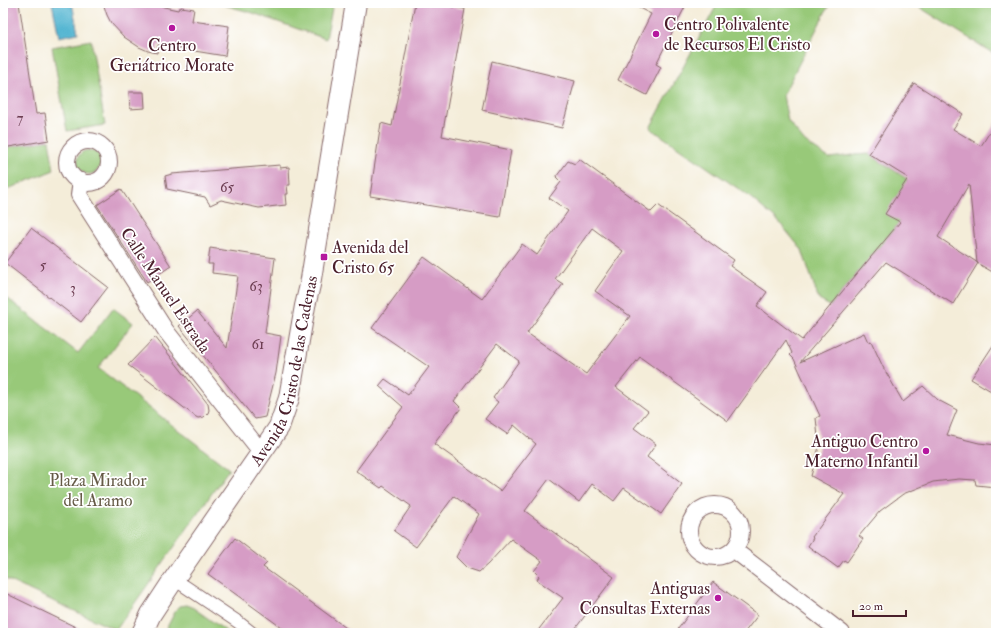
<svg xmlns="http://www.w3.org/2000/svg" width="999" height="636" viewBox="0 0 999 636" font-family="'IM FELL Double Pica',serif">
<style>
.green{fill:#98c979;stroke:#717452}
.water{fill:#53b5d1;stroke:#4e6a7e}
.building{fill:#d69cc5;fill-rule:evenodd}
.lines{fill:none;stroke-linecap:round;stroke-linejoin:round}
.pedestrian-casing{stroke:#866768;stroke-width:14}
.minor-casing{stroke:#866768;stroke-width:18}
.tertiary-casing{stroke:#866768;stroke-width:22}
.pedestrian{stroke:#fff;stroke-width:12}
.minor{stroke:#fff;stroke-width:16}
.tertiary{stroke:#fff;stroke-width:20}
.poi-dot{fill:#b5179e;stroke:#fff;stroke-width:1.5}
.labels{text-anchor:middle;stroke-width:3.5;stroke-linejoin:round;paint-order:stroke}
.number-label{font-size:15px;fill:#6d3e52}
.poi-label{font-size:17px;fill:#4a1f2b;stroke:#fff;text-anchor:start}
.street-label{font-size:17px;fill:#4a1f2b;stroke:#fff}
.park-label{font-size:17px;fill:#655a46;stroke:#fff}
</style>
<rect width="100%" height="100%" fill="#fff"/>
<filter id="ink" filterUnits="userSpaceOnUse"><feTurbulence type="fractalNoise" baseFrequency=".025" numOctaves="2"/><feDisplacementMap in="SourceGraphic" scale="8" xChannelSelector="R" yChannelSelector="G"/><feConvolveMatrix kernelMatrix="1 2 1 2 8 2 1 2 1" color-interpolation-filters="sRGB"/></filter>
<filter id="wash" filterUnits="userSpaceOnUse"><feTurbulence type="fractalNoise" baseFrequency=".012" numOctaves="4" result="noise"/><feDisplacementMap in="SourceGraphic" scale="16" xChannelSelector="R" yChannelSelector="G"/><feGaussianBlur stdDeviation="0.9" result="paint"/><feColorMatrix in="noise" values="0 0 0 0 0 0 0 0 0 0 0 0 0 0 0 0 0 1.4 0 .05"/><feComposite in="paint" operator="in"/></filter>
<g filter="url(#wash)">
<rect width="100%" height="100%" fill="#f4edd9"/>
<!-- green -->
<path class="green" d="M222,3H333L326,39L253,13L224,5Z
M718,3H830L783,95L788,121L805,142L829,158L853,155L869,154L907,179L900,222L830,306L819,300L802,250L778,221L746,194L650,128Z
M913,3H996V55L919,7Z
M91,40L105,125L67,131L52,47Z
M49,140L54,170L3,191V148Z
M77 162a12 12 0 1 1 24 0a12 12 0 1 1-24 0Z
M3,295L78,353L113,308L133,323L98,368L229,469L116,630L3,578Z
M187,605L192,607L226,631L225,633H164L176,610L180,606Z"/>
<!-- water -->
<path class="water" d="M52,3H72L78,33L59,37Z"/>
<g id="blocks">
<!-- building -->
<path class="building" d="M3,3H19L36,114L45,113L49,140L3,148Z
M114,3H156L164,7L178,10L179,8H181V7L194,9L192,21L229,26L225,56L158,45L157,53L148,51L139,47L124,37L111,23L107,15L104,6Z
M415,3H430L465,9L442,136L511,150L500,217L370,196L381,123L392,126Z
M629,3H687L656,64L661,67L647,95L618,80L651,14Z
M492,61L575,81L562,128L482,110Z
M914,83L963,114L953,129L981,146L996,122V274L977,263L969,184L938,237L978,263L953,304L886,262L800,362L864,333L868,342L871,341L883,367L903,402L923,386L938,400L957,410L947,435L979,443L996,445V487L976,485L975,480L959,479L933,482L903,494L880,511L859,536L863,539L847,562L844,560L838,568L808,546L813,538L812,537L844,494L811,476L819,447L816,418L820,416L794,359L790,355L792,353L786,340L728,421L640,357L616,387L648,411L634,428L656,444L647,457L682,484L661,514L624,488L614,501L592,484L579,502L549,479L525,511L614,577L572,633H536L563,598L537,580L539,576L534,571L542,561L511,539L488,564L479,572L467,568L456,557L479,514L454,496L416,547L394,531L411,506L383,486L381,488L356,471L403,407L379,386L385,379L408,395L429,367L372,328L424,257L482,299L522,244L537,255L568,211L549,198L561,182L556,177L568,161L575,164L579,159L651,212L658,205L734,260L730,266L767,292L757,306L802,340L900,222L885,214L908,178L869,154ZM592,228L623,251L595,291L630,316L586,374L527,333L563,284L555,279ZM497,344L519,361L493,398L498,402L485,419L507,434L514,425L536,444L500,491L434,444L461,408L454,401Z
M129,92H144L145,108L130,109Z
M280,165V168L289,167L290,185H287L288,194H285L286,205L259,208L221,200L210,205L205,197L167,189L165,176L172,174Z
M121,189L171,266L147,282L97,205Z
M31,228L108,287L81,322L5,263Z
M210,248L275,258L265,333L281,336L276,373L265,417L255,419L179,326L197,311L227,348L238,276L212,273L213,264H208Z
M155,337L208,404L209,410L208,413L204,417L198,418L196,417L128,365Z
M996,341V394L971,379Z
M235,538L267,563L263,567L353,633H289L208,574Z
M713,582L758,615L744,633H675Z
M3,592L88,633H3Z"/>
</g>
</g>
<g filter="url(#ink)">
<use href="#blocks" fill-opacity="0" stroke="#866768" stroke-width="1"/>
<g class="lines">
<defs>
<path id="pedestrian" d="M174,579L238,622L252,633"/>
<path id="minor" d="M67 162a21 21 0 1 1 42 0a21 21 0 1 1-42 0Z
M81,181L79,195L166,331L262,453
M689 531a26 26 0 1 1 52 0a26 26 0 1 1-52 0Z
M734,550L842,633"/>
<g id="tertiary">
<path id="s1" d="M142,633L151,614L174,579L279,427L289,398L305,306L310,285L356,3"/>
</g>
</defs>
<!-- pedestrian casing -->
<use href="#pedestrian" class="pedestrian-casing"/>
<!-- minor casing -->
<use href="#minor" class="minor-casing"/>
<!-- tertiary casing -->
<use href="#tertiary" class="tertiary-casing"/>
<!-- pedestrian -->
<use href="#pedestrian" class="pedestrian"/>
<!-- minor -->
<use href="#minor" class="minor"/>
<!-- tertiary -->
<use href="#tertiary" class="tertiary"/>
</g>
</g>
<!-- markers -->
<g class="poi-dot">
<circle cx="172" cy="28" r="4"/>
<circle cx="656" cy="34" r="4"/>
<rect x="320" y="253" width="8" height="8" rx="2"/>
<circle cx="926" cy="451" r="4"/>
<circle cx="718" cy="598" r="4"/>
</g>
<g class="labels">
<!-- number labels -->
<g class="number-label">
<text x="20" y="123">7</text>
<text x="227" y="192">65</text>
<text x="43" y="270">5</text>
<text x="256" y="291">63</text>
<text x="73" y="293">3</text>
<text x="258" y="349">61</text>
</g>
<!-- poi labels -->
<g class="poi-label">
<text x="664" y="30">Centro Polivalente<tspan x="664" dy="20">de Recursos El Cristo</tspan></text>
<text x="172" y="51" text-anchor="middle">Centro<tspan x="172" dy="20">Geriátrico Morate</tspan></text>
<text x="332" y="253">Avenida del<tspan x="332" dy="20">Cristo 65</tspan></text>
<text x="918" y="447" text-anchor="end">Antiguo Centro<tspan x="918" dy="20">Materno Infantil</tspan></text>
<text x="710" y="594" text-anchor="end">Antiguas<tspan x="710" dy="20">Consultas Externas</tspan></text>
</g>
<!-- street labels -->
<g class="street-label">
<text transform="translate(166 290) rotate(56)" y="6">Calle Manuel Estrada</text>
<text dy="6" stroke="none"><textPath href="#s1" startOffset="303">Avenida Cristo de las Cadenas</textPath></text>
</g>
<!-- park labels -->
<g class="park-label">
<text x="98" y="486">Plaza Mirador<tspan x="98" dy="20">del Aramo</tspan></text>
</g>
</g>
<!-- margin -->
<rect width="999" height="636" fill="none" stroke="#fff" stroke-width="16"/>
<!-- scale -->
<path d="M853 610v6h53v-6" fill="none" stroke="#4a1f2b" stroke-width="2"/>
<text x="859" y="610" font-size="12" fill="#4a1f2b" stroke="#ffffff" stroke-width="3" paint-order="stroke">20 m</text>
</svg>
